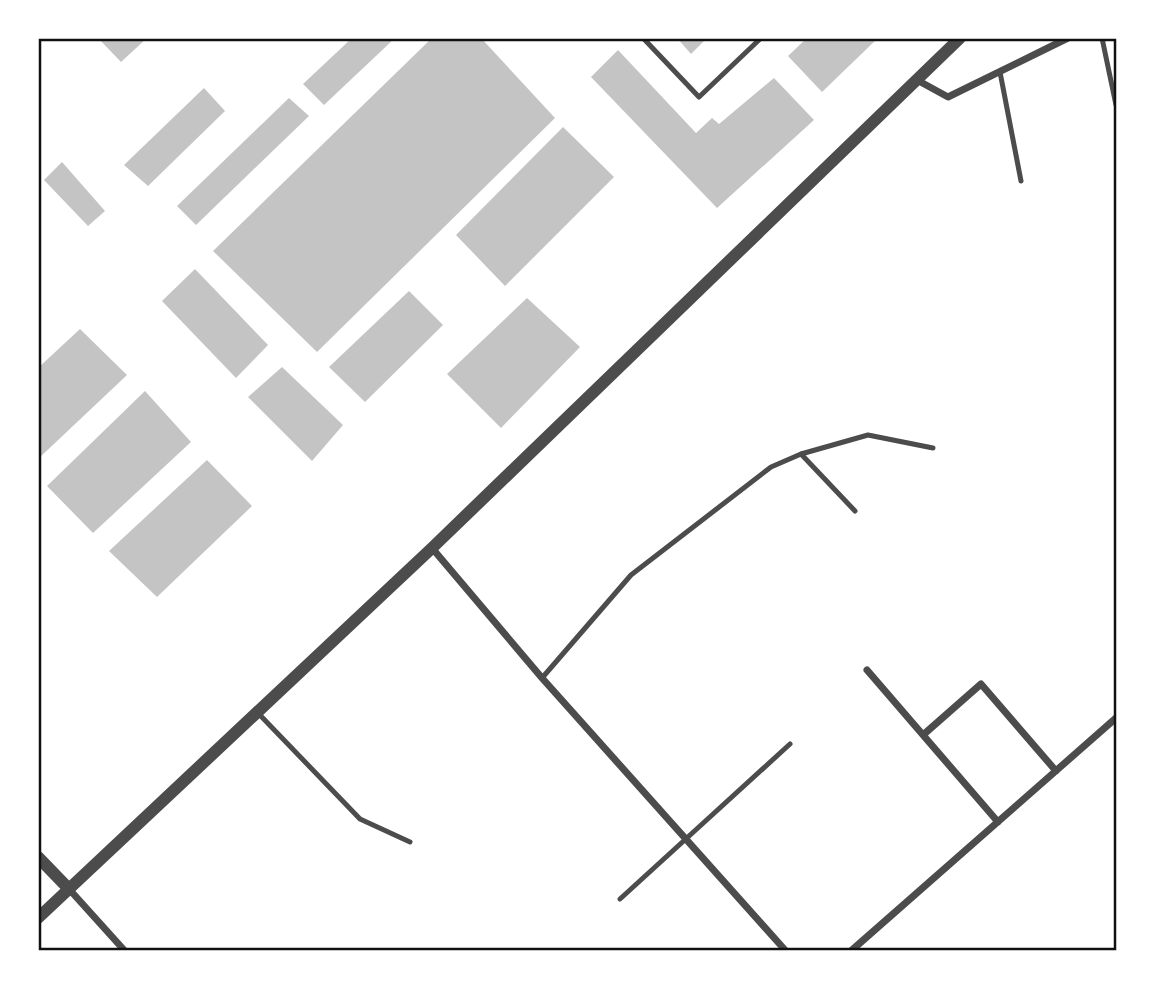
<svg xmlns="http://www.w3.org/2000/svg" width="1155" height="989" viewBox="0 0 1155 989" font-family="Literata,serif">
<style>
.building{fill:#c4c4c4}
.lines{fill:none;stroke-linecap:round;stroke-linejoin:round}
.service{stroke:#4c4c4c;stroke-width:5}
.minor{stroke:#4c4c4c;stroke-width:7}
.tertiary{stroke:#4c4c4c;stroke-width:12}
.neatline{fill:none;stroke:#111;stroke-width:2.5}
</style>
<rect width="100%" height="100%" fill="#fff"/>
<!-- building -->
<path class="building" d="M98,38H147L121,62Z
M352,38H395L324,105L303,84Z
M432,38H481L555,118L317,352L213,251Z
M677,38H707L691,54Z
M807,38H878L822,92L788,56Z
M618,50L696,133L712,118L719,124L774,78L814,120L717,208L591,77Z
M204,88L225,111L148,186L124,165Z
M289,98L309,116L196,225L177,206Z
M563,127L614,177L505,286L456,235Z
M62,162L105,211L88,226L44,180Z
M195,269L268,345L236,378L162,301Z
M409,291L443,325L365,402L329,367Z
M527,298L580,347L501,428L447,374Z
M80,329L127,375L38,459V368Z
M282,367L343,425L312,461L248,397Z
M145,391L191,442L93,533L47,486Z
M207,460L252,506L157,597L109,551Z"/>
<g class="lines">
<!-- service -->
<path class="service" d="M643,38L699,97L761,38
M1102,38L1116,105
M1000,72L1021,181
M801,454L855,511
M542,678L631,575L771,467L801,454L868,435L933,448
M257,712L360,819L410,842
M620,899L790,744"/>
<!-- minor -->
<path class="minor" d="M917,80L948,97L1068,38
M432,548L542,678L785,950
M867,670L998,822
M923,735L981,684L1056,771
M69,889L124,950
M852,950L1116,718"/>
<!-- tertiary -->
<path class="tertiary" d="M38,857L68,888
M38,918L432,548L960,38"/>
</g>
<!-- border -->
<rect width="1155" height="989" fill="none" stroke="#ffffff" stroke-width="80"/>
<rect x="40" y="40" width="1075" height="909" class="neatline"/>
</svg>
